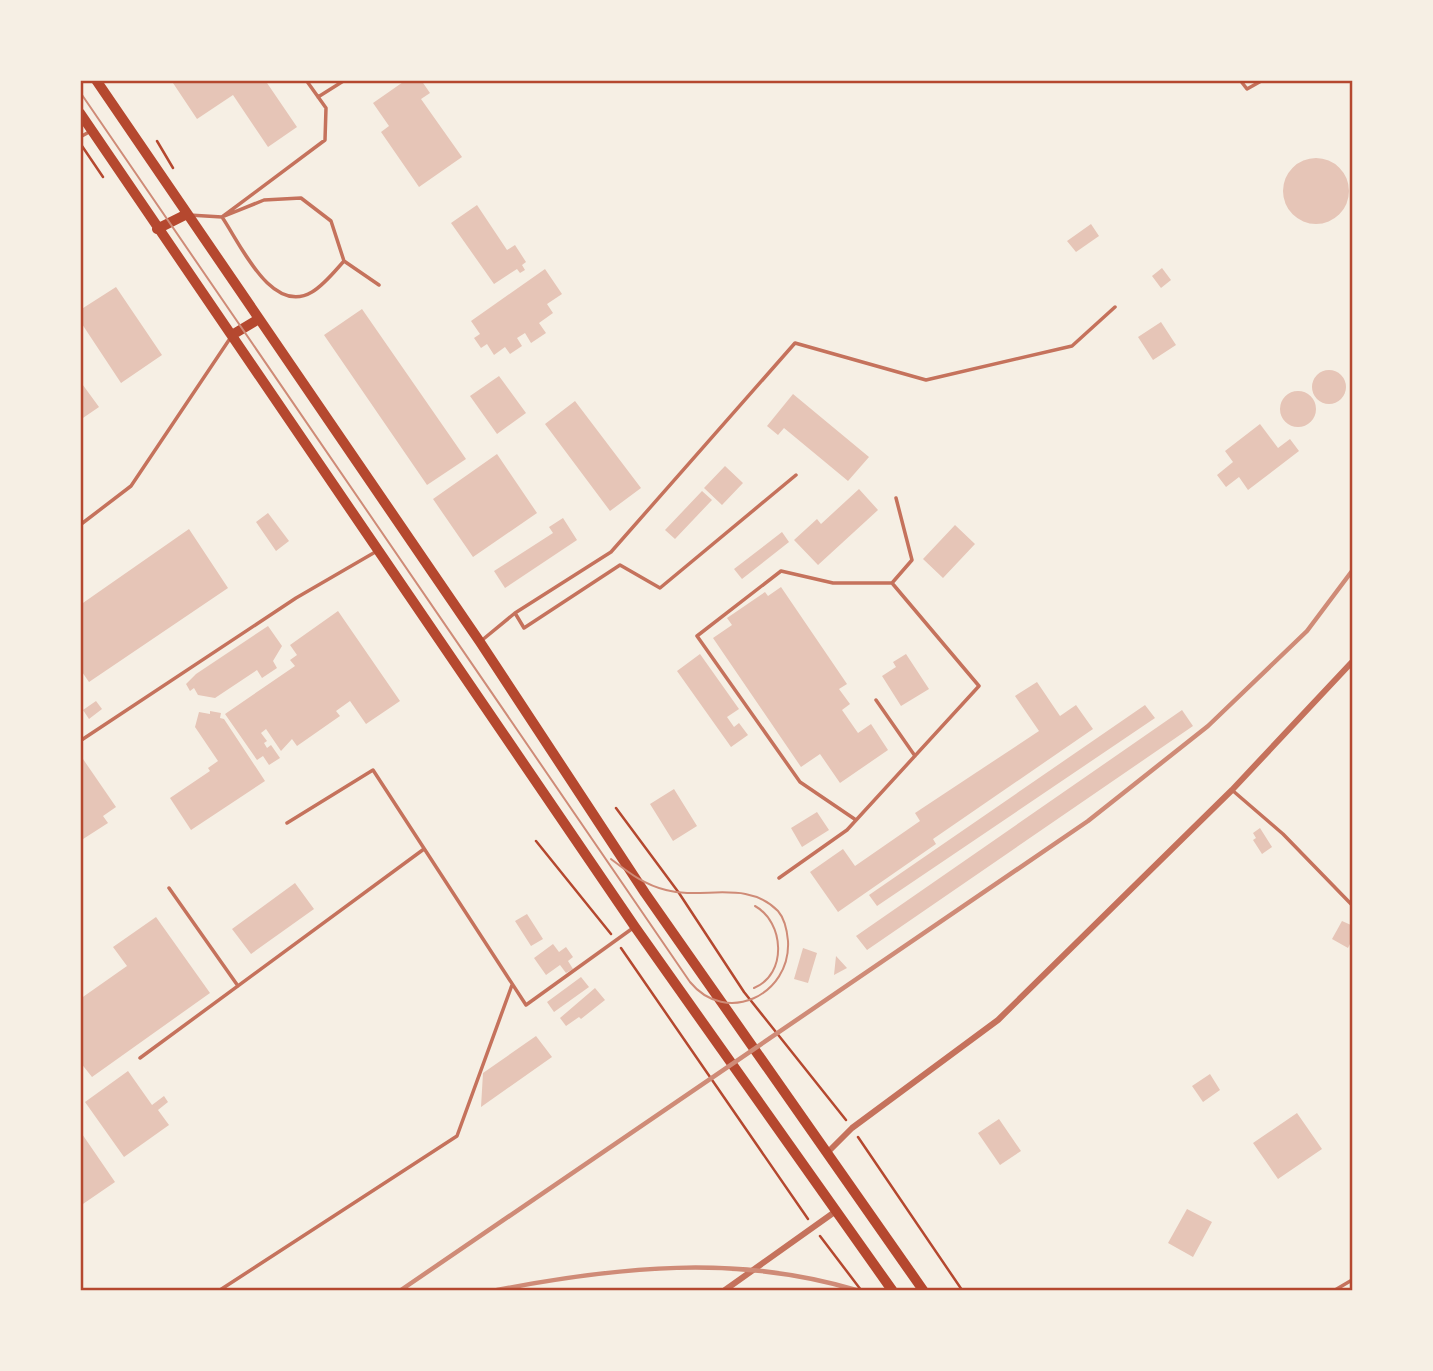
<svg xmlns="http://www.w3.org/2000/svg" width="1433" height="1371" viewBox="0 0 1433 1371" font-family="'Source Sans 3',sans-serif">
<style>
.building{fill:#e6c5b7}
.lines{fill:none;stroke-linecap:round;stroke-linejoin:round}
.path{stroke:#b5482f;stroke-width:2.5}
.service{stroke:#c5725c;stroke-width:3.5}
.minor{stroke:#c5725c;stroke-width:6}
.primary{stroke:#b5482f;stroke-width:10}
.tram{stroke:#cf8b77;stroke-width:2}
.rail{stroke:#cf8b77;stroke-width:4.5}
.neatline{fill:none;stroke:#b5482f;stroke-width:2.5}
</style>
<rect width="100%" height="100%" fill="#f6efe4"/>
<!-- building -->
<path class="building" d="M171,80H265L297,127L268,147L233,95L197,119Z
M406,80H421L430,93L421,99L462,157L419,187L381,132L389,126L373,103Z
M1283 191a33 33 0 1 1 66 0a33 33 0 1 1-66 0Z
M477,205L507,250L515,245L526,262L522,265L525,270L520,273L517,269L494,284L451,223Z
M1091,224L1099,236L1076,252L1067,241Z
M1162,268L1171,280L1161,288L1152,276Z
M545,269L562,294L547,304L553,313L539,323L546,333L531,343L525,333L517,338L522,346L510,354L505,347L494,355L487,344L481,348L474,338L480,334L471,321Z
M116,287L162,355L121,383L80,321V310Z
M362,309L466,459L427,485L324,335Z
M1161,322L1176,345L1153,360L1138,337Z
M1312 387a17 17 0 1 1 34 0a17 17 0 1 1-34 0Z
M499,376L526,413L497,434L470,396Z
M80,381L99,407L80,420Z
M1280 409a18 18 0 1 1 36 0a18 18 0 1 1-36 0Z
M793,394L869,457L848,481L784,428L778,435L767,426Z
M575,401L641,488L610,511L545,424Z
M1260,424L1278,448L1290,439L1299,451L1248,490L1239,477L1226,487L1217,475L1233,462L1225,451Z
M497,454L537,513L473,557L433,499Z
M725,466L743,483L722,505L704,488Z
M859,489L878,510L818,565L794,540L817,519L821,524Z
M702,491L712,500L675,539L665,530Z
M268,513L289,541L276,551L256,522Z
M563,518L577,540L505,588L494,571L553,533L549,527Z
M955,525L975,544L943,578L923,559Z
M189,529L228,588L89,682L80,669V605Z
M782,532L789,542L742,579L734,569Z
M781,587L847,684L839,689L850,704L842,710L858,733L871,724L888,750L840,783L820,754L801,767L713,638L732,625L727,618L765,592L768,596Z
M338,611L400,701L366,724L350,701L336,711L340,716L297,746L292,739L281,751L266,729L261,733L267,741L264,743L267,748L271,745L280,758L269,765L263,756L257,760L225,714L295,666L290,660L297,655L290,645Z
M268,626L282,646L273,661L277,668L262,678L257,670L215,698L198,695L194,688L190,691L186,684L196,674Z
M700,654L739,709L727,717L734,727L739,723L748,735L731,747L677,671Z
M906,654L929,689L901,706L882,676L896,667L893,662Z
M1037,682L1060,716L1076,705L1093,729L933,839L936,844L838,912L810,872L843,849L855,866L920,821L915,813L1039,731L1015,696Z
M96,701L102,709L89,719L83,710Z
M1145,705L1155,718L877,906L869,895Z
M1182,710L1193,726L867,950L856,936Z
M210,711L221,713L220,718L224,719L265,781L191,830L170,798L210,771L208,768L218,761L195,727L199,712L210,714Z
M83,759L116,807L103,816L108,823L80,841V760Z
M674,789L697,826L673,841L650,804Z
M817,812L829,830L802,847L791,828Z
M1260,828L1272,847L1262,854L1253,840L1256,838L1253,833Z
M295,883L314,909L251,954L232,929Z
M527,914L543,939L531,946L515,921Z
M156,917L210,993L92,1077L80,1062V999L127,966L113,947Z
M1342,921L1351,925L1352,922V940L1348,948L1332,939Z
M553,944L559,952L566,947L573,957L568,961L573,969L566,973L560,965L546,975L534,958Z
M803,948L817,953L808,983L794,979Z
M836,956L847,968L834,975Z
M581,977L589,987L554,1012L547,1002Z
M595,988L605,1000L581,1019L579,1017L566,1026L560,1018Z
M536,1036L552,1057L481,1107L483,1073Z
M128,1071L152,1105L164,1096L168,1102L158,1110L169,1125L124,1157L85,1102Z
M1210,1074L1220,1090L1203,1102L1192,1086Z
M1297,1113L1322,1149L1278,1179L1253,1143Z
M999,1119L1021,1151L1000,1165L978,1133Z
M80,1131L115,1182L80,1206Z
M1187,1209L1212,1222L1193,1257L1168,1243Z"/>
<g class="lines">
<!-- path -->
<path class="path" d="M157,141L173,168
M82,146L103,177
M616,808L679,893L744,992L846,1120
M536,841L611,934
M621,948L808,1219
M858,1137L962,1290
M820,1236L861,1290"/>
<!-- service -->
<path class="service" d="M306,80L326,108L325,140L222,217C241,245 272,316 312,292C324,285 335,271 344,261
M1240,80L1247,89L1263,80
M318,97L345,80
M80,137L91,131
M189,215L222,217L264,200L301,198L331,221L344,261L379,285
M80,525L131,486L231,337
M515,613L524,628L620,565L660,588L796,475
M481,641L515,613L611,552L795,343L926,380L1072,346L1115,307
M876,700L915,756
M80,741L296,598L377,551
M1232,790L1283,834L1352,905
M856,820L800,782L697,636L781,571L833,583H892L912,560L896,498
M287,823L373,770L526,1005L633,928
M779,878L847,830L979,686L892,583
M169,888L238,986
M140,1058L424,849
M220,1290L457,1136L512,985
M1335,1290L1352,1280"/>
<!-- minor -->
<path class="minor" d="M828,1152L852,1128L998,1020L1232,790L1352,662
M725,1290L836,1211"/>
<!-- primary -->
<path class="primary" d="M96,80L480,642L645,893L923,1290
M80,113L635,927L892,1290
M157,229L187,214
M232,335L257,320"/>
<!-- tram -->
<path class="tram" d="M80,92L690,982C726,1026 791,995 788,941C787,930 785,919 778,911C747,879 703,900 666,890C644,885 628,872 611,859
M754,988C788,974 784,922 755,906"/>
<!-- rail -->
<path class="rail" d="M401,1290L1088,821L1208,726L1307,631L1352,571
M497,1290C617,1267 737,1254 856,1290"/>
</g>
<!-- border -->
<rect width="1433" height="1371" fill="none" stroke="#f6efe4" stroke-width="164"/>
<rect x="82" y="82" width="1269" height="1207" class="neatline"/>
</svg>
